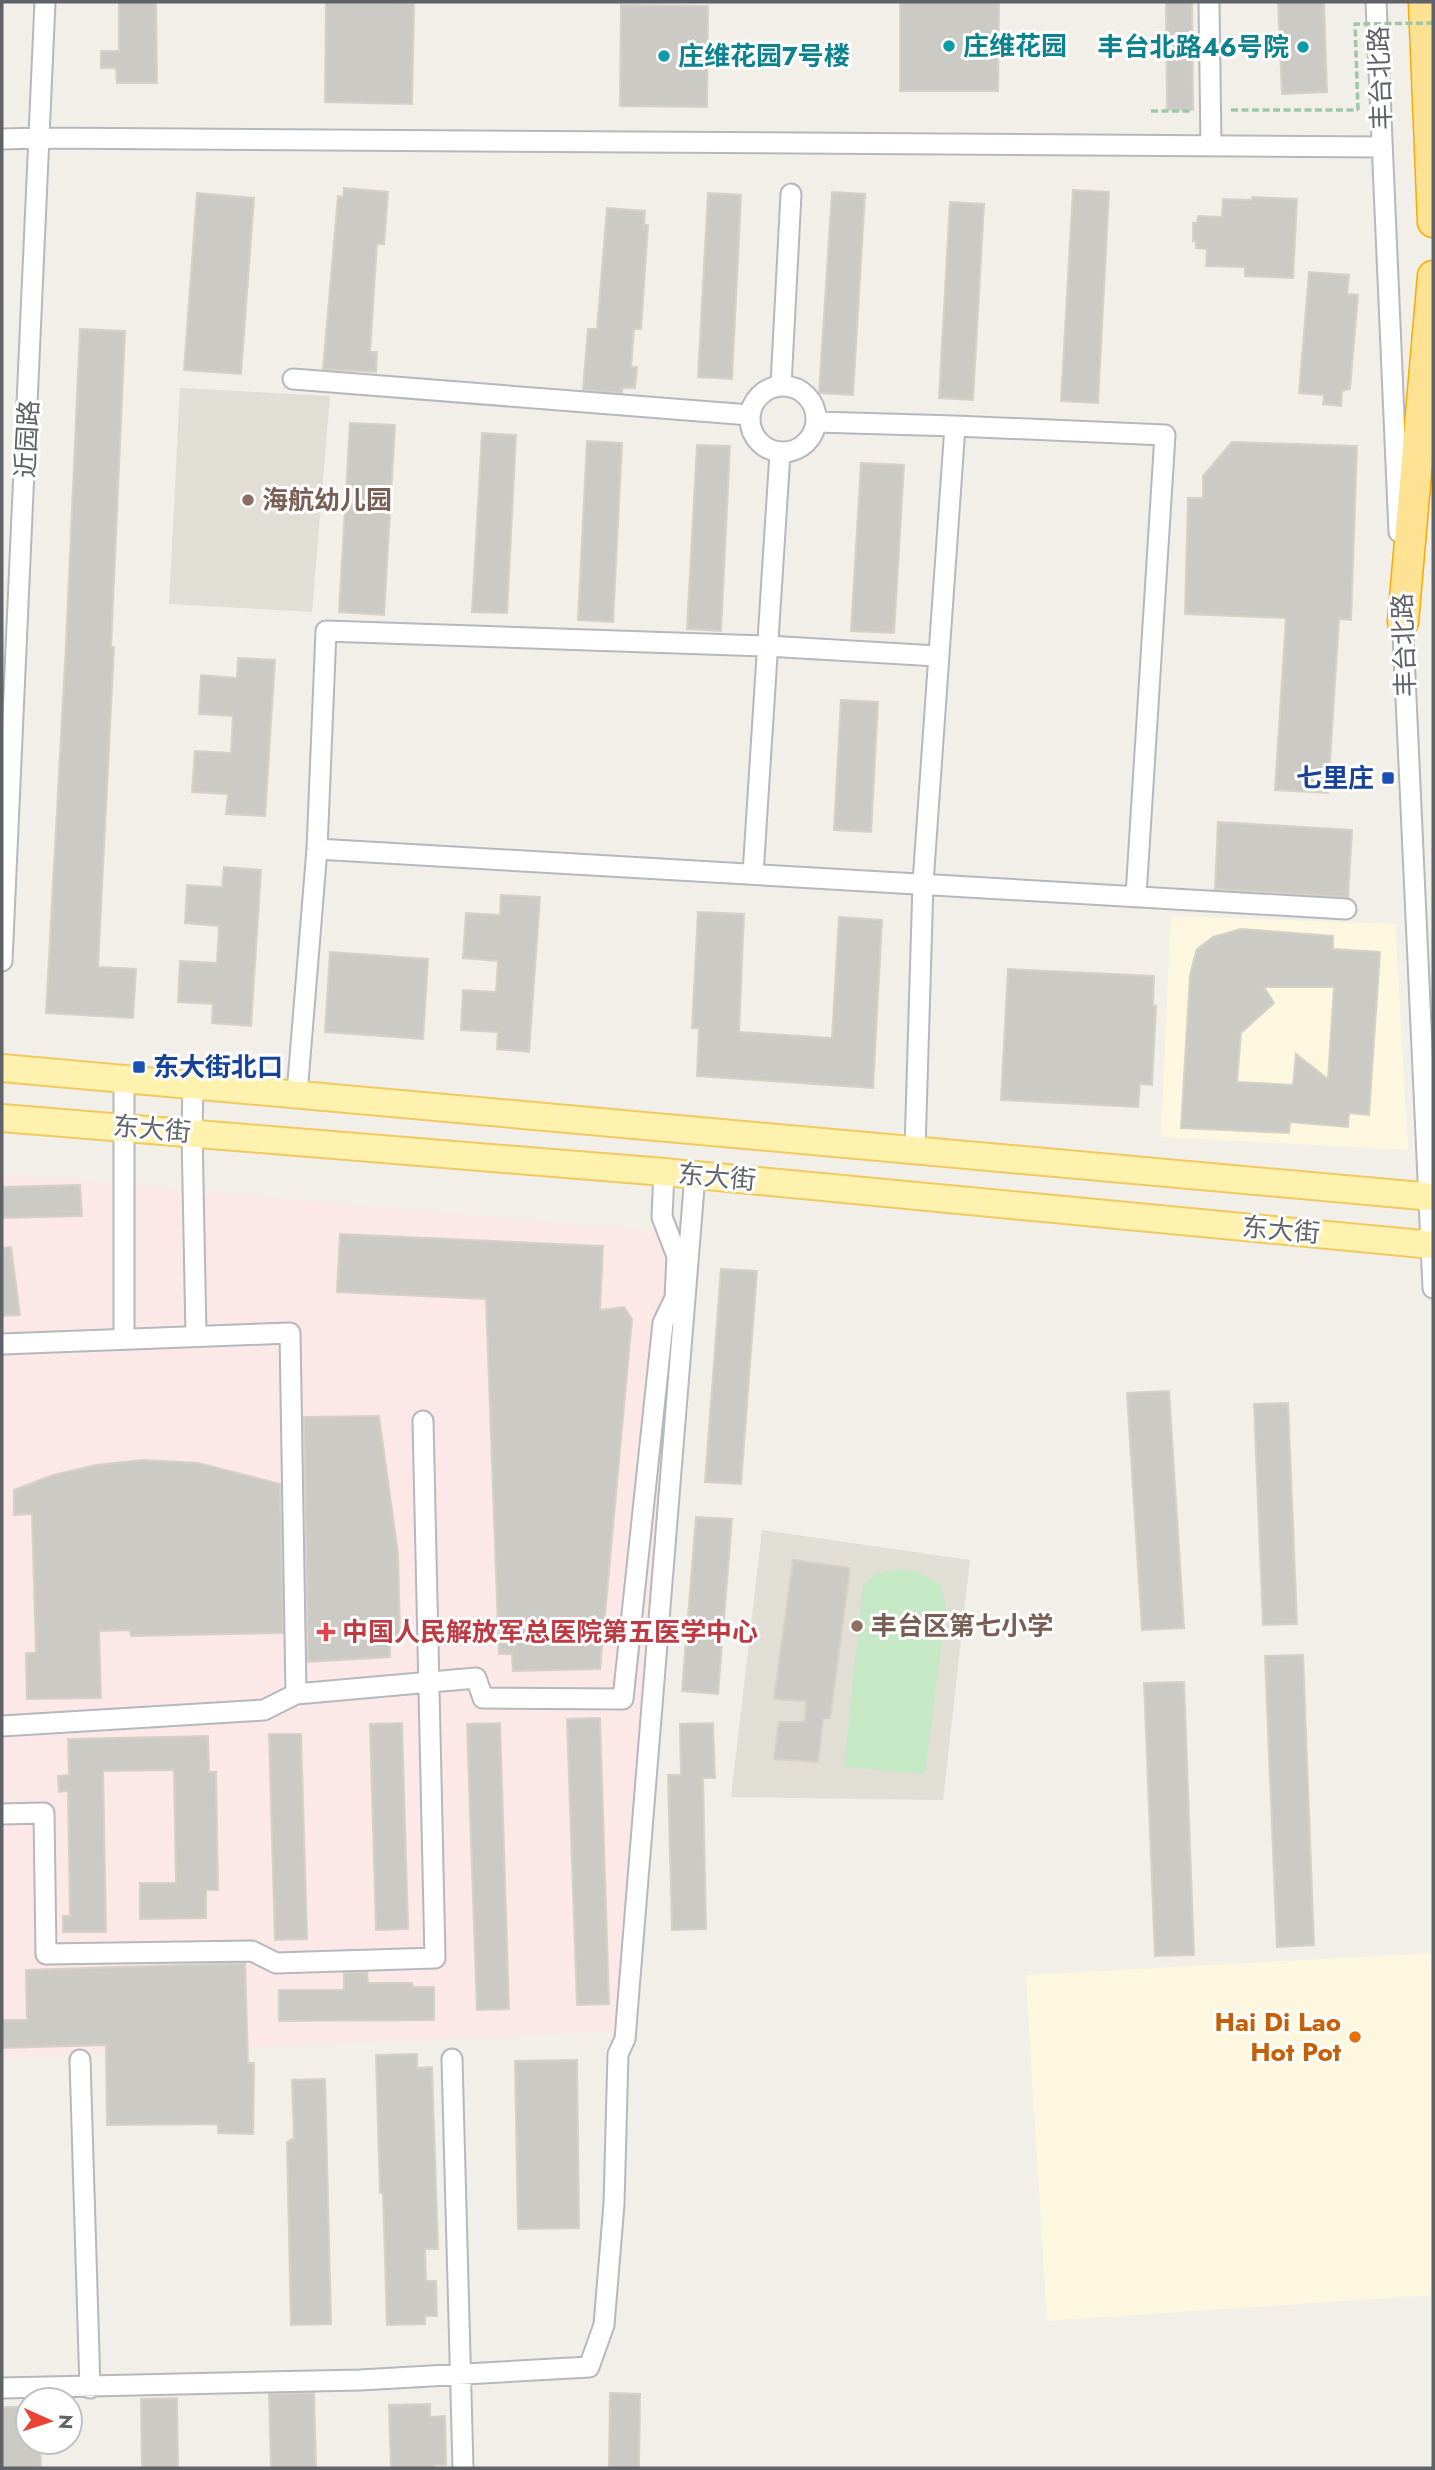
<svg xmlns="http://www.w3.org/2000/svg" width="1435" height="2470" viewBox="0 0 1435 2470" font-family="Jost,'Noto Sans SC',sans-serif">
<style>
.commercial{fill:#fef7e0}
.education{fill:#e1ded6}
.medical{fill:#fce8e6}
.green{fill:#c5e8c5}
.building{fill:#cccac5;stroke:#d6d1c6;stroke-width:2;fill-rule:evenodd}
.lines{fill:none;stroke-linecap:round;stroke-linejoin:round}
.minor-casing{stroke:#b5b8bc;stroke-width:23}
.major-casing{stroke:#f2c960;stroke-width:30}
.highway-casing{stroke:#f9ab00;stroke-width:33}
.path{stroke:#9cc7a9;stroke-width:3.5;stroke-dasharray:7 3.5;stroke-linecap:butt}
.minor{stroke:#fff;stroke-width:19}
.major{stroke:#fff2af;stroke-width:26}
.highway{stroke:#fde293;stroke-width:30}
.path-bridge{stroke:#9cc7a9;stroke-width:3.5;stroke-dasharray:7 3.5;stroke-linecap:butt}
.culture-dot{fill:#0f9aa8;stroke:#fff;stroke-width:2.5}
.education-dot{fill:#8d6e63;stroke:#fff;stroke-width:2.5}
.transit-dot{fill:#1a4fb4;stroke:#fff;stroke-width:2.5}
.health-dot{fill:#e0444e;stroke:#fff;stroke-width:2.5}
.food-dot{fill:#e8710a;stroke:#fff;stroke-width:2.5}
.labels{text-anchor:middle;stroke-width:6;stroke-linejoin:round;paint-order:stroke}
.culture-label{font-size:26px;font-weight:bold;fill:#0d838f;stroke:#fff;text-anchor:start}
.street-label{font-size:26px;fill:#5f6368;stroke:#fff}
.education-label{font-size:26px;font-weight:bold;fill:#785e54;stroke:#fff;text-anchor:start}
.transit-label{font-size:26px;font-weight:bold;fill:#164399;stroke:#fff;text-anchor:end}
.health-label{font-size:26px;font-weight:bold;fill:#be3a42;stroke:#fff;text-anchor:start}
.food-label{font-size:26px;font-weight:bold;fill:#c56008;stroke:#fff;text-anchor:end}
</style>
<rect width="100%" height="100%" fill="#f1efe8"/>
<!-- commercial -->
<path class="commercial" d="M1171,916L1395,924L1408,1150L1161,1137Z
M1433,1953V2295L1047,2321L1026,1975Z"/>
<!-- education -->
<path class="education" d="M180,388L330,396L312,612L169,604Z
M762,1530L970,1560L943,1800L731,1797Z"/>
<!-- medical -->
<path class="medical" d="M2,1174L685,1234L617,2031L2,2058Z"/>
<!-- green -->
<path class="green" d="M899,1569L917,1571L941,1585L946,1609L925,1774L844,1767L863,1587L875,1574Z"/>
<!-- building -->
<path class="building" d="M119,2H156L157,83H117L116,68H101V51H119Z
M326,2L414,3L412,104L325,102Z
M900,2H999L998,91H900Z
M1166,2H1192L1193,110H1167Z
M1278,2H1324L1327,92L1282,94Z
M621,5L708,6L707,107L620,106Z
M344,188L388,192L384,244H377L370,352H377L376,372L323,369L338,196L343,197Z
M1073,190L1109,192L1098,403L1061,401Z
M832,192L865,194L853,395L819,393Z
M197,193L254,198L241,374L184,370Z
M708,193L741,195L732,379L698,377Z
M1252,197L1297,199L1293,278L1245,276V267L1206,266L1207,249L1196,248V241H1193V223H1197L1198,216L1222,217L1223,199L1252,200Z
M950,202L984,204L973,400L939,398Z
M607,208L645,211L644,225H648L641,329H634L631,367H637L635,388H622V393L583,390L588,329H597Z
M1309,272L1349,275L1347,294L1358,295L1350,389L1342,391L1341,406L1323,404L1324,395L1299,393Z
M80,329L125,331L111,647H114L98,967L136,969L133,1018L46,1013L66,645Z
M350,423L395,425L384,615L339,612Z
M482,433L516,435L507,613L472,612Z
M587,441L622,443L613,622L578,620Z
M1232,442L1357,446L1351,620L1339,619L1328,793L1275,790L1286,618L1185,614L1188,498H1203V476Z
M697,445L730,446L721,631L687,629Z
M861,463L904,465L894,633L851,631Z
M238,658L275,660L265,816L226,814L228,794L192,792L195,751L231,753L233,716L199,714L201,675L237,678Z
M841,700L878,702L871,832L834,830Z
M1218,822L1352,830L1348,897L1215,889Z
M224,867L261,870L251,1026L212,1023L213,1004L178,1002L180,961L217,963L219,926L185,923L187,885L222,887Z
M501,895L540,897L529,1052L497,1049L498,1032L461,1030L463,990L496,992L498,961L463,958L466,913L500,915Z
M698,912L744,914L739,1032L832,1038L839,917L882,920L873,1088L697,1076L699,1028H692Z
M1241,929L1333,936V949L1380,952L1369,1115L1349,1113L1348,1127L1290,1122L1289,1133L1181,1128L1190,976L1194,959L1197,949L1213,937ZM1264,987H1334L1328,1079L1296,1054L1293,1085L1237,1082L1241,1033L1274,1003Z
M330,952L428,959L423,1039L325,1032Z
M1008,969L1154,976L1153,1005L1156,1006L1152,1085L1140,1084L1138,1107L1001,1100Z
M80,1185L82,1216L2,1218V1187Z
M340,1234L603,1246L600,1310L624,1307L632,1319L600,1669L513,1671L512,1654H499L486,1299L337,1292Z
M11,1247L20,1315L2,1316V1248Z
M721,1269L757,1271L741,1484L705,1482Z
M1169,1391L1184,1628L1142,1630L1127,1393Z
M1288,1403L1297,1624L1263,1625L1254,1404Z
M379,1416L398,1554L400,1635H390V1657L308,1662L304,1417Z
M143,1460L198,1463L280,1484L283,1633L131,1636L130,1630L99,1631L101,1698L27,1699L26,1653H36L32,1514L14,1515V1490L53,1475L96,1465Z
M696,1517L732,1519L718,1694L682,1691Z
M793,1560L850,1568L830,1718H823L818,1762L774,1759L779,1722H805L806,1701L774,1699Z
M1303,1655L1314,1945L1277,1947L1265,1656Z
M1184,1682L1194,1955L1155,1956L1144,1683Z
M600,1718L609,2004L577,2005L567,1719Z
M402,1723L408,1929L376,1930L370,1724Z
M500,1723L509,2009L477,2010L467,1724Z
M713,1723L715,1778H703L706,1929L672,1930L668,1775H681L680,1724Z
M269,1734H301L307,1939L275,1940Z
M208,1736L209,1772H216L218,1890H206V1918L140,1919V1883H176L174,1770L103,1771L106,1932H63V1916H70L68,1791L59,1792L58,1776L69,1775L68,1739Z
M245,1963L248,2063H254L253,2134L218,2133V2124L107,2125L106,2045L2,2048V2020H27L26,1970Z
M367,1972L368,1983H412L413,1987H434V2020L279,2021V1990H344V1973Z
M417,2054V2068L432,2067L438,2249H425L426,2281H436L437,2316H425V2324L387,2325L383,2193H380L376,2055Z
M577,2060L579,2228L518,2229L515,2061Z
M325,2079L331,2324L291,2325L287,2142L294,2138L292,2080Z
M314,2393L316,2468H271L269,2394Z
M610,2393L640,2394L639,2468H609Z
M177,2398L178,2468H142L141,2399Z
M430,2404V2417L445,2416L446,2465H435V2468H391L389,2405Z
M2,2407H28V2442H40L41,2468H2Z"/>
<g class="lines">
<defs>
<path id="minor" d="M1209,2L1211,146
M1376,2L1399,532
M2,139L41,138L1382,147
M293,379L750,415
M781,385L791,194
M750 419a33 33 0 1 1 66 0a33 33 0 1 1-66 0Z
M817,422L955,426
M1402,611L1433,1288
M317,849L1346,909
M753,874L780,453
M2,961L45,2
M193,1085L192,1132L196,1335
M297,1094L317,849L326,631L767,646L937,656
M915,1150L923,883L955,426L1165,435L1136,896
M124,1337V1079
M2,1344L290,1333L296,1694L476,1678L483,1698L623,1699L663,1323L675,1298L677,1256L662,1217L664,1172
M2,1726L264,1710L296,1694
M2,1814L44,1813L46,1954L252,1951L276,1963L435,1958L423,1421
M452,2059L463,2468
M80,2060L90,2388
M2,2388L360,2380L589,2367L604,2325L614,2204L618,2054L625,2039L695,1175"/>
<path id="major" d="M2,1068L1433,1197
M2,1118L664,1172L1433,1245"/>
<path id="highway" d="M1424,2L1433,222
M1403,622L1433,276"/>
</defs>
<!-- minor casing -->
<use href="#minor" class="minor-casing"/>
<!-- major casing -->
<use href="#major" class="major-casing"/>
<!-- highway casing -->
<use href="#highway" class="highway-casing"/>
<!-- path -->
<path class="path" d="M1231,110H1358
M1151,111H1192"/>
<!-- minor -->
<use href="#minor" class="minor"/>
<!-- major -->
<use href="#major" class="major"/>
<!-- highway -->
<use href="#highway" class="highway"/>
<!-- path-bridge -->
<path class="path-bridge" d="M1358,110L1355,24L1433,23"/>
</g>
<!-- markers -->
<g class="culture-dot">
<circle cx="949" cy="46" r="7"/>
<circle cx="1303" cy="47" r="7"/>
<circle cx="664" cy="56" r="7"/>
</g>
<g class="education-dot">
<circle cx="248" cy="500" r="7"/>
<circle cx="857" cy="1626" r="7"/>
</g>
<g class="transit-dot">
<rect x="1381" y="771" width="14" height="14" rx="3.5"/>
<rect x="132" y="1060" width="14" height="14" rx="3.5"/>
</g>
<path class="health-dot" d="M322.5 1621.5h7v7h7v7h-7v7h-7v-7h-7v-7h7z"/>
<circle class="food-dot" cx="1355" cy="2037" r="7"/>
<g class="labels">
<!-- culture labels -->
<g class="culture-label">
<text x="963" y="55">庄维花园</text>
<text x="1289" y="56" text-anchor="end">丰台北路46号院</text>
<text x="678" y="65">庄维花园7号楼</text>
</g>
<!-- street labels -->
<g class="street-label">
<text transform="translate(1380 78) rotate(-92)" y="9">丰台北路</text>
<text transform="translate(27 439) rotate(-87)" y="9">近园路</text>
<text transform="translate(1404 645) rotate(-92)" y="9">丰台北路</text>
<text transform="translate(152 1129) rotate(5)" y="9">东大街</text>
<text transform="translate(717 1177) rotate(5)" y="9">东大街</text>
<text transform="translate(1281 1230) rotate(5)" y="9">东大街</text>
</g>
<!-- education labels -->
<g class="education-label">
<text x="262" y="509">海航幼儿园</text>
<text x="871" y="1635">丰台区第七小学</text>
</g>
<!-- transit labels -->
<g class="transit-label">
<text x="1374" y="787">七里庄</text>
<text x="153" y="1076" text-anchor="start">东大街北口</text>
</g>
<!-- health labels -->
<g class="health-label">
<text x="342" y="1641">中国人民解放军总医院第五医学中心</text>
</g>
<!-- food labels -->
<g class="food-label">
<text x="1341" y="2031">Hai Di Lao<tspan x="1341" dy="30">Hot Pot</tspan></text>
</g>
</g>
<!-- border -->
<rect width="1435" height="2470" fill="none" stroke="#5f6368" stroke-width="7"/>
<!-- north arrow -->
<g transform="translate(49 2421) rotate(93)"><circle r="33" fill="#ffffff" stroke="#bfc1c3" stroke-width="2"/>
<path d="M0-5L12 26L0 18L-12 26Z" fill="#ea4335"/>
<text y="-10" font-size="19" font-weight="bold" text-anchor="middle" fill="#5f6368">N</text>
</g>
</svg>
